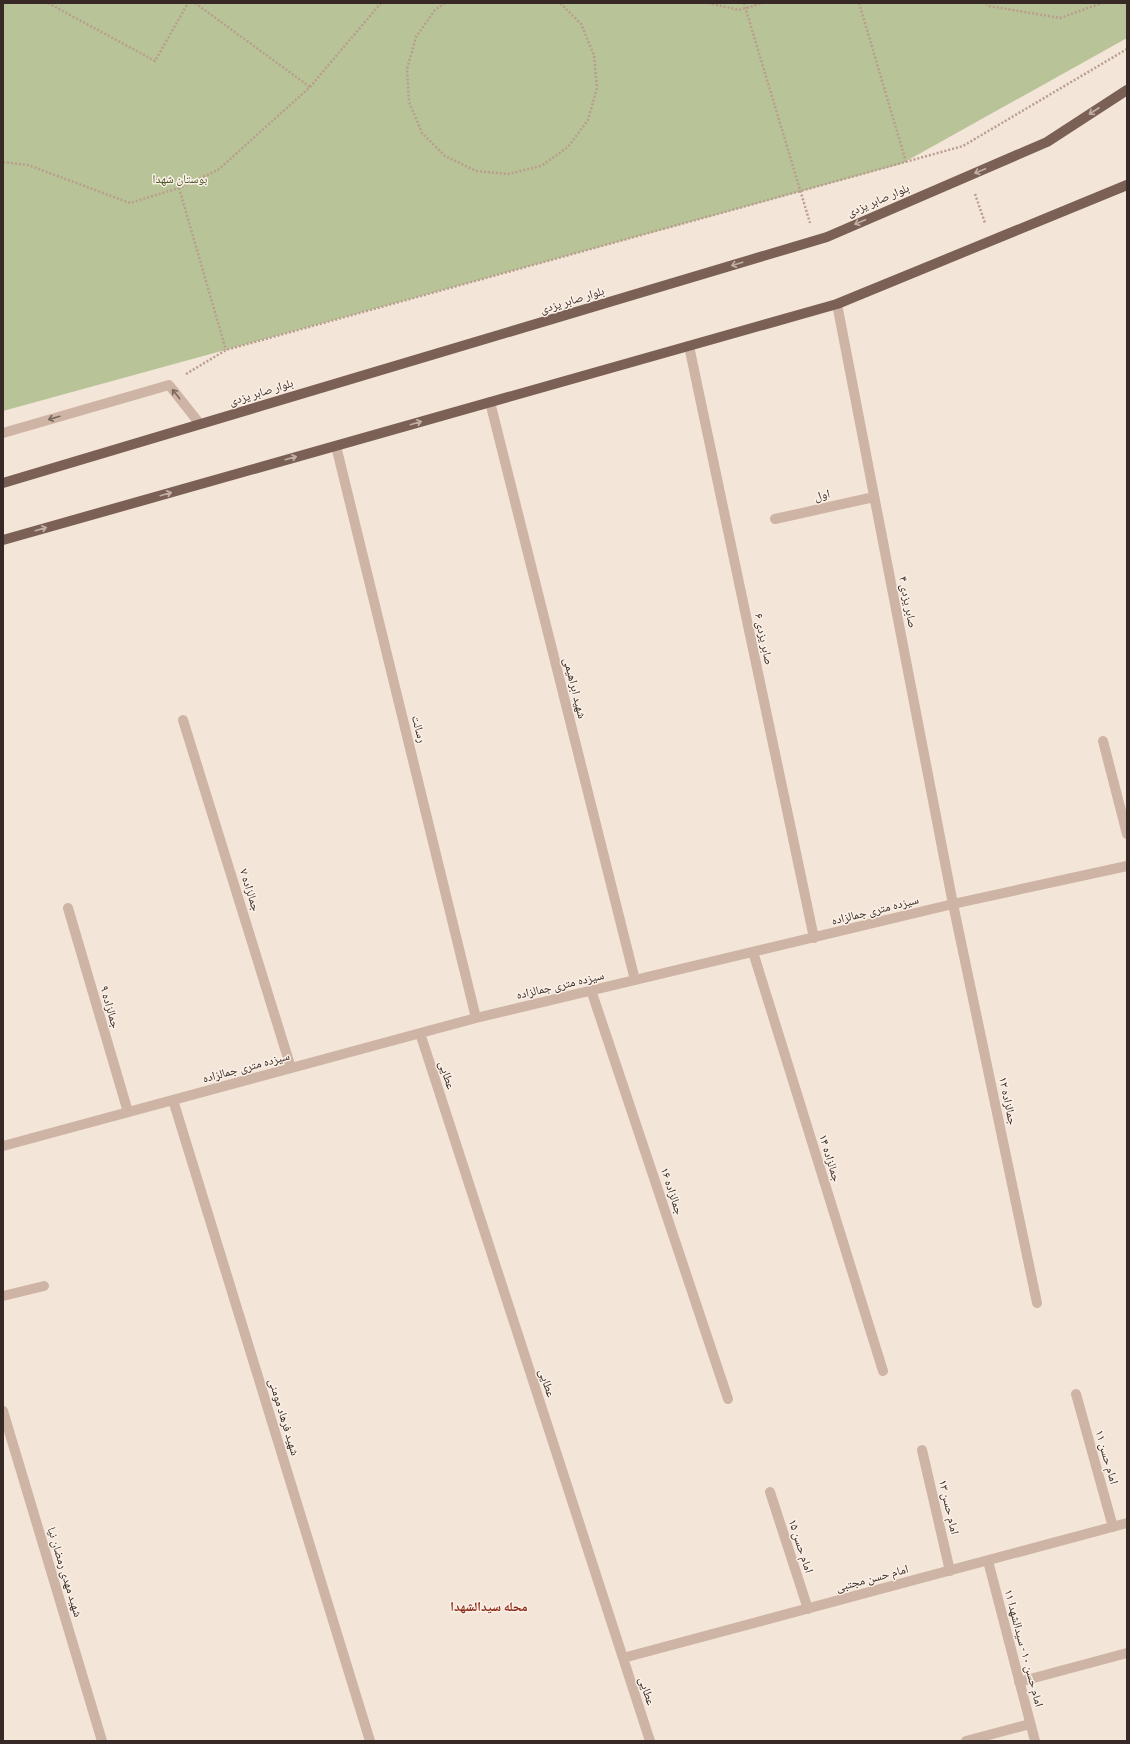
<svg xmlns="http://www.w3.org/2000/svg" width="1130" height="1744" viewBox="0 0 1130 1744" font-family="'PT Sans Narrow','Noto Naskh Arabic',sans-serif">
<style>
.green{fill:#b8c498}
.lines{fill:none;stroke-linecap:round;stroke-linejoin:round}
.path{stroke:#b99d8e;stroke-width:2.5;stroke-dasharray:2 2;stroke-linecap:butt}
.service{stroke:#cdb4a4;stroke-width:10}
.minor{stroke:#cdb4a4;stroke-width:10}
.primary{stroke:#7b6056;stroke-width:10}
.oneway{stroke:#c1afa5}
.oneway2{stroke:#7a685f}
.labels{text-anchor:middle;stroke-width:3;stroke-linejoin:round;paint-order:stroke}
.park-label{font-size:12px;fill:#4a5828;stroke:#fbf0e6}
.street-label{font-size:12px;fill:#372a26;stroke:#fbf0e6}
.neighbourhood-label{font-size:13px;font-weight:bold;fill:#8d2c18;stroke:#fbf0e6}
</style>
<rect width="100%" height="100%" fill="#f4e5d9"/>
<!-- green -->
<path class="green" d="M3,3H1127V38L901,164L3,411Z"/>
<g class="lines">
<!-- path -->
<path class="path" d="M48,3L155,61L188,3
M195,3L310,87
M445,3L435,10L416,37L407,69L409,102L422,133L445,156L476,171L508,174L541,166L568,147L588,120L597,88L594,55L581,24L560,3
M708,3L739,10L763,3
M744,3L810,223
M859,3L906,162
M986,3L989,6L1060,18L1102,3
M3,162L28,165L130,203L179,188L218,170L310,87L381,3
M179,188L226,350
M975,194L985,223
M186,374L226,350L963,146L1127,49"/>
<!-- service -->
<path class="service" d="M3,433L169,385L200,424"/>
<!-- minor -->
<path class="minor" d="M837,304L953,904L1037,1303
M689,346L814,938
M490,402L635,980
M336,446L476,1018
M775,519L874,497
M183,720L291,1068
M1103,741L1127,834
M68,908L128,1112
M753,952L883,1371
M591,990L728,1399
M420,1033L650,1741
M173,1100L370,1741
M3,1146L476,1018L953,904L1127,866
M3,1296L44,1286
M1076,1394L1113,1527
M3,1411L102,1741
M922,1450L950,1571
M770,1492L808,1609
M988,1561L1035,1741
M623,1658L1127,1523
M1019,1682L1127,1653
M966,1741L1030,1724"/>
<!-- primary -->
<path class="primary" d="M3,483L827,237L1047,142L1127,90
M3,540L837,304L1127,185"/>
</g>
<!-- one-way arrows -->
<defs><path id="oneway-shaft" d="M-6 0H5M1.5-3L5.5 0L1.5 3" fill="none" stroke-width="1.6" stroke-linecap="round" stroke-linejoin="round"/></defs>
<g class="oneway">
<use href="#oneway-shaft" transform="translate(1094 111) rotate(147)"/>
<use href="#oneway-shaft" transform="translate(980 171) rotate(157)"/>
<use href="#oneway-shaft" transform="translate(860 222) rotate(157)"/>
<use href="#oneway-shaft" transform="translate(737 264) rotate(163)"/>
<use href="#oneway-shaft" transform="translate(416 423) rotate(-16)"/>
<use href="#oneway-shaft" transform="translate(291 458) rotate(-16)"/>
<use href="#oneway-shaft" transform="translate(166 494) rotate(-16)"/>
<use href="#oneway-shaft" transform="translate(41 529) rotate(-16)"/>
</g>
<g class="oneway2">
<use href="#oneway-shaft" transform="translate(176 394) rotate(-129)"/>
<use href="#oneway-shaft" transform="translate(54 418) rotate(164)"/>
</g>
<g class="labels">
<!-- park labels -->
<g class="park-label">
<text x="180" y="183">بوستان شهدا</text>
</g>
<!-- street labels -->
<g class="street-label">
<text transform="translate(878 200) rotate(-23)" y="4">بلوار صابر یزدی</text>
<text transform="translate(572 300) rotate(-17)" y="4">بلوار صابر یزدی</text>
<text transform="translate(261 392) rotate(-17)" y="4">بلوار صابر یزدی</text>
<text transform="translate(822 495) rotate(-13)" y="4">اول</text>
<text transform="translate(908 602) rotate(79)" y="4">صابر یزدی ۴</text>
<text transform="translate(764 639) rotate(78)" y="4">صابر یزدی ۶</text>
<text transform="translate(575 688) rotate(76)" y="4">شهید ابراهیمی</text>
<text transform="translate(419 729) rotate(76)" y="4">رسالت</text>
<text transform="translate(250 890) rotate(73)" y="4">جمالزاده ۷</text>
<text transform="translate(875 910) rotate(-14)" y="4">سیزده متری جمالزاده</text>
<text transform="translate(560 985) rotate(-13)" y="4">سیزده متری جمالزاده</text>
<text transform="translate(110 1007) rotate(74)" y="4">جمالزاده ۹</text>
<text transform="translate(246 1067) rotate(-15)" y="4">سیزده متری جمالزاده</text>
<text transform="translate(447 1075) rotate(72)" y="4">عطایی</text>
<text transform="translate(1008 1101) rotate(78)" y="4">جمالزاده ۱۲</text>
<text transform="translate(830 1158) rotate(73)" y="4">جمالزاده ۱۴</text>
<text transform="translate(672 1191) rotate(72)" y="4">جمالزاده ۱۶</text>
<text transform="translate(547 1383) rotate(72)" y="4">عطایی</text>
<text transform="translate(284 1417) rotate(73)" y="4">شهید فرهاد مومنی</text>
<text transform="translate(1107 1457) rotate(74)" y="4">امام حسن ۱۱</text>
<text transform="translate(949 1507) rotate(77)" y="4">امام حسن ۱۳</text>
<text transform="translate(801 1546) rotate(72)" y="4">امام حسن ۱۵</text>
<text transform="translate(65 1572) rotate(73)" y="4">شهید مهدی رمضان نیا</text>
<text transform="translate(872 1578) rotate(-15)" y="4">امام حسن مجتبی</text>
<text transform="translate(1024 1648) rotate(75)" y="4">امام حسن ۱۰ - سیدالشهدا ۱۱</text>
<text transform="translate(647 1691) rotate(72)" y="4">عطایی</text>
</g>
<!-- neighbourhood labels -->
<g class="neighbourhood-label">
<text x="489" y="1611">محله سیدالشهدا</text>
</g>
</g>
<!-- border -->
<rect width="1130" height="1744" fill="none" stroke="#372a26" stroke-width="8"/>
</svg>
